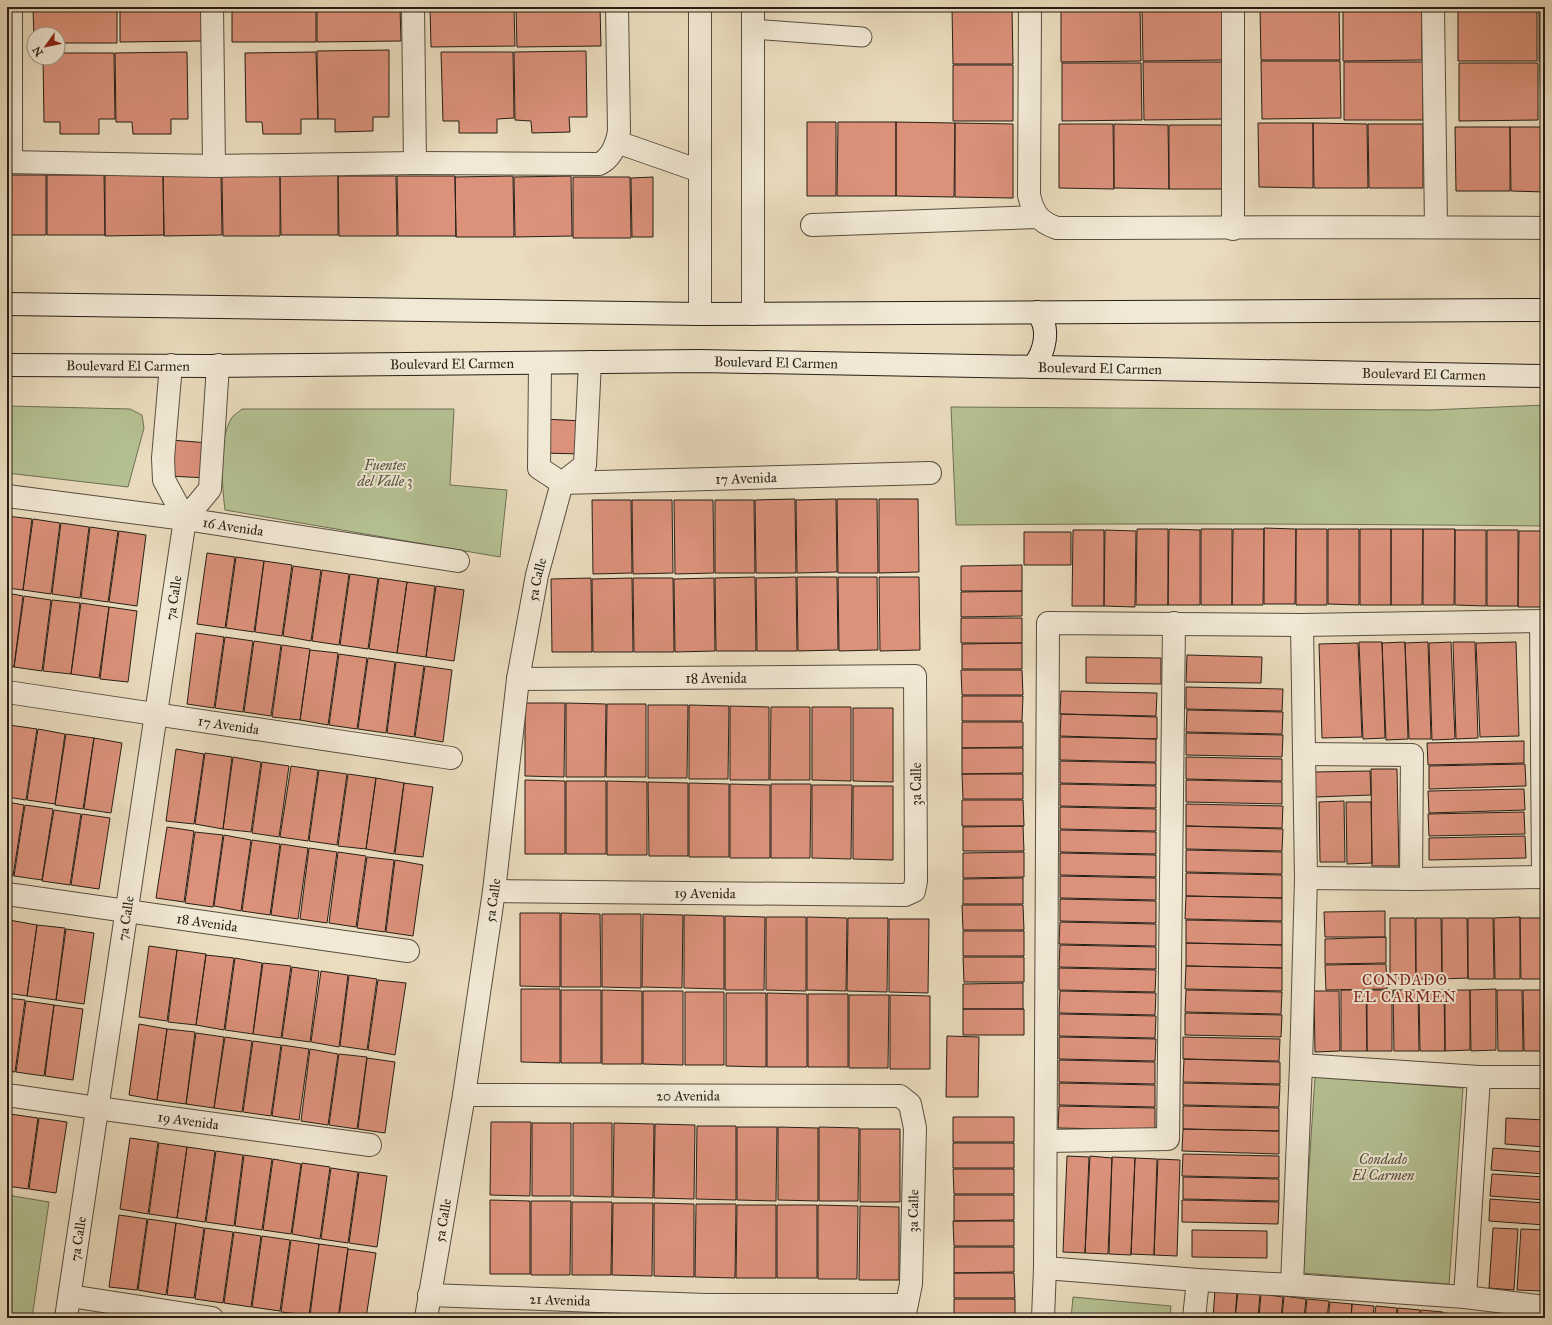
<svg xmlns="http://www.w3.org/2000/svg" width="1552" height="1325" viewBox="0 0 1552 1325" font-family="'IM FELL Great Primer',serif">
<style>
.green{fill:#b5c193;stroke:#6e7054}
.building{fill:#db917a;stroke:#271f15}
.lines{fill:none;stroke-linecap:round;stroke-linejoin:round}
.service-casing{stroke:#584e3f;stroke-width:21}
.minor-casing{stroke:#584e3f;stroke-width:24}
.secondary-casing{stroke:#271f15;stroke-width:24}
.service{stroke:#f1e8d5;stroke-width:19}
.minor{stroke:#f1e8d5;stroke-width:22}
.secondary{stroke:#f1e8d5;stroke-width:22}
.labels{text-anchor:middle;stroke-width:4;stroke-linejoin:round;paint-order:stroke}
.street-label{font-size:14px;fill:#271f15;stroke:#f1e8d5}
.park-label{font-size:14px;font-style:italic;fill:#52503b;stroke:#f1e8d5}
.neighbourhood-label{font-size:15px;letter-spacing:1px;fill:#7a1f14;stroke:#f1e8d5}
</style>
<rect width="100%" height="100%" fill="#eadcbe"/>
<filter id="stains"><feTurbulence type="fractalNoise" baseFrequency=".005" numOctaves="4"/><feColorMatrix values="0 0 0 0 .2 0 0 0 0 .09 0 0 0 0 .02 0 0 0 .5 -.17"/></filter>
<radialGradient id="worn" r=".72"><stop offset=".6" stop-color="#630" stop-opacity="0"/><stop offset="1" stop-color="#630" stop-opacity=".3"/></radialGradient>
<!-- green -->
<path class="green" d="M1545,405V526C1349,524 1152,523 956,525L951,407L1431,410Z
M7,406L130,409L142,415L144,428L128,487L7,473Z
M242,409H454L450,485L507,490L500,557L225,510C222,485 218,442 231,419C233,415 239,412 242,409Z
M1315,1077L1463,1088L1449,1284L1302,1273Z
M7,1195L49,1202L32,1318H7Z
M1073,1297L1171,1306L1170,1318H1071Z"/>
<!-- building -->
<path class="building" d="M33,7H117V43H58V34H34V43Z
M120,7H204V41L120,42Z
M232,7H316V42H232Z
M317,7H400L401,41L317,42Z
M430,7H514L515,46L431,47Z
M516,7H600L601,46L517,47Z
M1061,7H1140L1141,61L1061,62Z
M1142,7H1222L1223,60L1143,61Z
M1260,7H1339L1340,60H1261Z
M1343,7H1422V60L1343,61Z
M1458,7H1537V61H1458Z
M1539,7H1545V62H1539Z
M952,8H1012L1013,64H953Z
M389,50V117H373V131L335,132V119H318L317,51Z
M586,51L587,117H569L570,132L532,133L531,121L515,120L514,52Z
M187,52L188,119H171V134H133L132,122H116L115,53Z
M316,52L318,119H301V134H263L262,122H246L245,53Z
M441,52H513L514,118L497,119V133H459V121H443Z
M58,53H114L115,119H99V134H60V122H44L43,58H58Z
M1261,61H1340L1341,118L1262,119Z
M1143,62H1223V119L1144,120Z
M1344,62H1423V120H1344Z
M1062,63H1141L1142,120L1062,121Z
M1459,63H1538V120L1459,121Z
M1540,64H1545V122H1541Z
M953,65H1013V121H953Z
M807,122H836V196H807Z
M838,122H896V196H837Z
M896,122L955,123L954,197L896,196Z
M955,123L1013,124V198L955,197Z
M1258,123H1313V188L1259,187Z
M1313,123L1367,124L1368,188H1314Z
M1059,124H1113L1114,189L1059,188Z
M1114,124L1168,125L1169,189L1114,188Z
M1368,124H1423V188H1369Z
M1169,125H1223L1224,189H1169Z
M1455,127H1510V191H1456Z
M1510,127H1545V192L1511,191Z
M7,175H46V235H7Z
M47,175H104L105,235H47Z
M105,175H163L164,235L105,236Z
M163,175H221L222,235L164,236Z
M280,175H338V235H281Z
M280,175V236H223L222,176Z
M338,176H396L397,236H339Z
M397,176H455L456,236H398Z
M513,176L514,237H456L455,177Z
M571,176L572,236L515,237L514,177Z
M573,177H630L631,238H573Z
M653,177V237H632L631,178Z
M543,419L583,421L582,454L542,453Z
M171,440L209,443L207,478L169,476Z
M795,499L796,573H756L755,500Z
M836,499L837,572L797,573L796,500Z
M837,499H877L878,573H838Z
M879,499H918L919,572L879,573Z
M592,500H631L632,573L593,574Z
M632,500H672L673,573L633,574Z
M674,500H713L714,573L675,574Z
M715,500H754L755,573H715Z
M7,516L32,519L23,590L7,588Z
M33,519L60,523L51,594L23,590Z
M61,523L89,527L80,598L52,594Z
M90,527L118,531L108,602L81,598Z
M1264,528L1296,529L1295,604H1264Z
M1137,529H1168V605H1136Z
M1169,529L1200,530V605H1168Z
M1201,529H1232V605H1201Z
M1233,529H1264L1263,605H1232Z
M1296,529H1327V605H1296Z
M1328,529H1359V605L1328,604Z
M1360,529H1391V605H1360Z
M1391,529H1423L1422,605H1391Z
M1423,529H1455L1454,605H1423Z
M1073,530H1104V606H1072Z
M1105,530L1136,531L1135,607L1104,606Z
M1455,530H1486V606L1455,605Z
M1487,530H1518V606H1487Z
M119,531L146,535L137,606L109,602Z
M1519,531H1545V607H1518Z
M1024,532H1071V565H1024Z
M207,553L235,557L225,628L197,624Z
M236,557L264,561L254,632L226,628Z
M264,561L292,565L282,636L255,632Z
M1022,565V591H961V566Z
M293,566L321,570L311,641L283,636Z
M322,570L349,574L339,645L312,641Z
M350,574L378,578L368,649L340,645Z
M755,577L756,651H716L715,578Z
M796,577L797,651H757L756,578Z
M797,577H837L838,650L798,651Z
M838,577H877L878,650L839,651Z
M879,577H919L920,650L880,651Z
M379,578L407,582L397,653L369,649Z
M591,578L592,652H552L551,579Z
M632,578L633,652H593L592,579Z
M633,578H673L674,652H634Z
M714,578L715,651L675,652L674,579Z
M407,582L435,586L426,657L397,653Z
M436,586L464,590L454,661L426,657Z
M1022,591V616L961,617V592Z
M7,593L23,596L14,667L7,666Z
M24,596L51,600L42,671L14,667Z
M52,600L80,603L71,674L43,671Z
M81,603L109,607L99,678L71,674Z
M109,607L137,611L128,682L100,679Z
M961,618H1022V643H961Z
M196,633L224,637L214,708L187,704Z
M225,637L253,641L243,712L215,708Z
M254,641L281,645L271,716L244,712Z
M1359,642H1382L1385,738L1363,739Z
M1405,642L1408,739L1386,740L1382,643Z
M1428,642L1431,739H1409L1405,643Z
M1451,642L1455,739L1432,740L1429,643Z
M1453,642H1475L1478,738L1456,739Z
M1516,642L1519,736L1480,737L1476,643Z
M1022,643V669H962V644Z
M1358,643L1362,737L1322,738L1319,644Z
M282,645L310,649L300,720L272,717Z
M310,650L338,653L328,725L300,720Z
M339,654L367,658L357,729L329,725Z
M1187,655L1262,657L1261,683L1186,682Z
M1086,657L1161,658V684L1086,683Z
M368,658L395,662L386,733L358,729Z
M396,662L424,666L414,737L387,733Z
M425,666L452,670L443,742L415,737Z
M961,670H1022L1023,695H962Z
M1186,687L1283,689L1282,711L1186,709Z
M1061,691L1157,693L1156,716L1060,714Z
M962,696H1023L1022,721H962Z
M525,703H565L564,777L525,776Z
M566,703L606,704L605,777H566Z
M607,704H646V777H606Z
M648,705H688L687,778H648Z
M689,705L729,706L728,779H689Z
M730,706L769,707V780H730Z
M771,707H810V780H770Z
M812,707H851V781L812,780Z
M853,708H893V782L853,781Z
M1187,710L1283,712L1282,734L1186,732Z
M1061,714L1157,717V739L1060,736Z
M962,722H1023V747L962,748Z
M9,725L37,729L26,800L7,797V740Z
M38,729L65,734L55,804L27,800Z
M1186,733L1283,735L1282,757L1186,755Z
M66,734L94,738L83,809L55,805Z
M1060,737L1156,739V762L1060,760Z
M94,738L122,743L111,813L84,809Z
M1524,741V763L1428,765L1427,743Z
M962,748H1023V773L962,774Z
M176,749L204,754L194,824L166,821Z
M205,753L232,757L223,829L195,824Z
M233,757L261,762L251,832L223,829Z
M1186,757L1282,759V781L1186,779Z
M1060,761L1156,763V785L1060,783Z
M262,762L289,766L279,837L252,833Z
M1525,764L1526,786L1429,789V766Z
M291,766L318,770L308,841L280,837Z
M1371,769H1397L1399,866H1372Z
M319,770L347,774L337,845L309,841Z
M1370,771L1371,795L1315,797L1314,772Z
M348,774L376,778L366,849L338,846Z
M962,774H1023V799H963Z
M376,778L404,783L394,854L366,849Z
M525,780L565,781V854H525Z
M1186,780L1282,782V804L1186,802Z
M566,781H606V854H566Z
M607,781L647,782V855H607Z
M648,782L688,783V856H649Z
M404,783L433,787L423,857L395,854Z
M689,783L729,784V857H689Z
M730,784L770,785V858H730Z
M771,784H811L810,858H771Z
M1060,784L1156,786V808L1060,806Z
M812,785H852L851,859L812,858Z
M853,786H893V860L853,859Z
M1524,789L1525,810L1429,813L1428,791Z
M962,800H1023L1024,826H962Z
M1344,801L1345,862H1320L1319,802Z
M7,802L24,805L13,876L7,875Z
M1346,802H1371L1372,863L1347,864Z
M1186,804L1283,806L1282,828L1186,826Z
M25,805L53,809L42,880L14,876Z
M1060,807L1156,809V831L1060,829Z
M54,810L81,814L70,885L42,881Z
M1524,812L1525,834L1429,836L1428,814Z
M82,814L110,818L99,889L71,885Z
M1023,826L1024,851H963V827Z
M1186,826L1283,829L1282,851L1186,849Z
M167,827L194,831L184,902L156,898Z
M1060,830L1156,832V854L1060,852Z
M195,832L223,835L213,907L185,903Z
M224,835L251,840L241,911L214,906Z
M1525,836L1526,858L1429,860V838Z
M252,840L280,844L270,915L242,911Z
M281,844L308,848L298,919L271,915Z
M309,848L337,852L327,923L300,919Z
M1186,850L1282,852V874L1186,872Z
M338,852L366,856L356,927L329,923Z
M1024,852V877L963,878V853Z
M1060,853L1156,855V877L1060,875Z
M367,857L394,860L385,932L357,928Z
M395,860L423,865L413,936L386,932Z
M1186,873L1282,875V898L1186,896Z
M1060,876L1156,878V900L1060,898Z
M1023,878V904H963V879Z
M1186,896L1282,898V921L1185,919Z
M1060,899L1156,901V923L1060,921Z
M962,905H1023L1024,930H963Z
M1385,911V937H1325L1324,912Z
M520,913H560V987L520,986Z
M561,913L600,914L601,987H561Z
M602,914H641V988L602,987Z
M643,914L683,915L682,988L642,987Z
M684,915L724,916V989L684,988Z
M725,916L765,917L764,990H725Z
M766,917H806V991L766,990Z
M807,917L847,918L846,991L807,990Z
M1520,917V979H1495L1494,918Z
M848,918H888L887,992L847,991Z
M1390,918H1415L1416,979H1390Z
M1416,918H1441L1442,979H1416Z
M1442,918H1467L1468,978L1442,979Z
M1468,918H1493L1494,979H1468Z
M1520,918H1545V979H1521Z
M889,919H929L928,993L889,992Z
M9,920L37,925L27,996L7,993V935Z
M1186,920L1282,922V945L1186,943Z
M1060,922L1156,924V946L1059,944Z
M37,925L65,928L56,1000L27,996Z
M66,929L94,933L84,1004L56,1000Z
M963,931H1024V956H963Z
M1386,937V963L1325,964V939Z
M1186,943L1282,945V968L1186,966Z
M1060,945L1156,947V969L1059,967Z
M149,946L177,950L167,1021L139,1017Z
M177,950L206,954L196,1025L168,1022Z
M206,955L234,958L224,1030L196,1025Z
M963,957H1024V982H964Z
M235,958L262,963L253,1034L225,1030Z
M263,963L291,966L281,1038L253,1034Z
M1386,964L1387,989L1326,990L1325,965Z
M1186,966L1282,968V991L1185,989Z
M292,967L319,971L310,1042L282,1038Z
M1059,968L1156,970L1155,992L1059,990Z
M321,971L348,975L339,1047L311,1042Z
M349,975L377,979L367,1050L340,1046Z
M378,980L406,983L395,1055L368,1050Z
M1023,983V1009H963V984Z
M521,989H560V1063L521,1062Z
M1496,989V1050L1471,1051L1470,990Z
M561,990H601V1063H561Z
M602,990L642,991V1064H602Z
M1186,990L1282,992L1281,1014L1185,1012Z
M1341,990H1366L1367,1051H1341Z
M1367,990H1392V1051H1367Z
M1393,990H1418L1419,1051H1394Z
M1419,990H1444L1445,1051H1420Z
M1445,990H1470V1050L1445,1051Z
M1497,990H1522L1523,1051H1498Z
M1523,990H1545V1051H1524Z
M643,991H683V1065L643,1064Z
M1060,991L1156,993L1155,1015L1059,1013Z
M1314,991H1339L1340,1051L1315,1052Z
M685,992H724V1065H685Z
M726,993H766V1067L726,1066Z
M767,993L807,994V1067H767Z
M808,994H848V1067H808Z
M849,995H889L888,1068H849Z
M890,995L930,996V1069H890Z
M7,998L25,1000L15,1072L7,1071Z
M26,1001L54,1005L44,1076L16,1072Z
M54,1005L83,1009L73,1080L45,1076Z
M963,1009H1024V1035H963Z
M1185,1013L1282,1015L1281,1037L1185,1035Z
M1059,1014L1156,1016L1155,1038L1059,1036Z
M139,1024L167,1029L157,1100L129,1095Z
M167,1029L195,1032L186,1104L157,1100Z
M196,1033L224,1037L214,1108L186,1104Z
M947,1036L979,1037L978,1097H946Z
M225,1037L252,1041L242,1112L214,1108Z
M1059,1037L1156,1039L1155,1061L1059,1059Z
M1183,1037L1280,1039L1279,1061L1183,1059Z
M253,1041L281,1045L271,1116L243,1112Z
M282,1045L309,1049L299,1120L272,1116Z
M310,1049L338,1054L328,1125L301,1121Z
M339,1054L367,1057L357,1129L329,1125Z
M367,1058L395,1062L385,1133L358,1129Z
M1184,1059L1280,1062V1084L1183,1082Z
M1059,1060L1155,1062V1084L1059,1082Z
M1059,1083L1155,1085V1107L1059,1105Z
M1183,1083L1280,1085L1279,1107L1183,1105Z
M1059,1106L1155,1108V1130L1058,1128Z
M1183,1106L1279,1108V1131L1183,1129Z
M10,1114L38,1118L28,1189L7,1186V1135Z
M953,1117H1014V1142H953Z
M39,1118L67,1122L56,1193L29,1189Z
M1506,1118L1545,1120V1147L1505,1144Z
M491,1122H531L530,1196L490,1195Z
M532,1123H571V1196H532Z
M573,1123H612V1197L573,1196Z
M614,1123L654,1124L653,1198L613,1197Z
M655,1124L695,1125L694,1199L654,1198Z
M697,1126H736V1200L696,1199Z
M737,1127H777L776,1201L737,1200Z
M778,1127L818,1128V1201L778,1200Z
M819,1127L859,1128L858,1201H819Z
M860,1129H900V1202H860Z
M1183,1129L1279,1131V1154L1182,1151Z
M130,1138L158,1142L148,1214L120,1209Z
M159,1143L187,1147L177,1218L149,1214Z
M953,1143H1014V1168H953Z
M187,1147L215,1151L205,1222L177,1218Z
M1493,1148L1545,1152V1174L1491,1170Z
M216,1151L243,1155L234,1226L206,1222Z
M1183,1154L1279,1156V1178L1182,1176Z
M244,1155L272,1159L262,1230L235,1226Z
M1067,1156L1089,1157L1085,1253L1063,1252Z
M1090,1156L1112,1158L1108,1254L1085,1253Z
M1112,1157L1135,1158L1131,1255L1109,1254Z
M1135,1158L1157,1159L1154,1255L1131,1254Z
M273,1159L301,1164L291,1234L263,1230Z
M1158,1159L1180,1160L1177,1256L1154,1255Z
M302,1163L330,1167L320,1239L292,1234Z
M331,1168L358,1172L348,1243L321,1239Z
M953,1169H1014V1194H954Z
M359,1172L387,1176L377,1247L349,1243Z
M1492,1174L1545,1177V1200L1490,1196Z
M1183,1177L1279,1179V1201L1183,1199Z
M954,1195H1014V1220L954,1221Z
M1490,1199L1545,1203V1225L1489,1221Z
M490,1200L530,1201V1274H490Z
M1182,1200L1279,1202L1278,1224L1182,1222Z
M531,1201H571L570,1275H531Z
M572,1202H612L611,1275H572Z
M613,1203H653L652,1276L612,1275Z
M654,1203L694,1204V1277L654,1276Z
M696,1204H736L735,1278L695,1277Z
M737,1205H776V1278H736Z
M777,1205H817V1278H777Z
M818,1205L858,1206L857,1279H818Z
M860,1206L899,1207V1280H859Z
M119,1215L147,1219L137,1290L109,1287Z
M148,1219L176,1223L166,1295L138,1290Z
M953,1221H1014V1246H954Z
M176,1223L204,1228L194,1298L167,1295Z
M205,1228L233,1232L223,1303L195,1299Z
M1493,1228L1518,1229L1514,1290L1489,1288Z
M1521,1229L1545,1230L1542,1291L1517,1290Z
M1192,1230L1267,1231V1258L1192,1257Z
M234,1232L261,1236L251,1307L224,1303Z
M262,1236L290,1240L280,1311L252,1307Z
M291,1240L319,1244L309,1315L281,1312Z
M319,1244L348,1248L338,1318L310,1316Z
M954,1247H1014V1272L954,1273Z
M348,1249L376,1253L366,1318H339Z
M954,1273H1014L1015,1298H954Z
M1215,1290L1237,1292L1235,1318H1213Z
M1238,1292L1260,1294L1258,1318H1235Z
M1261,1294L1283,1297L1281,1318H1259Z
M1284,1296L1306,1299L1304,1318H1282Z
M954,1299H1015V1318H954Z
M1307,1299L1329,1301L1327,1318H1305Z
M1330,1302L1352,1304L1351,1318H1328Z
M1352,1304L1374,1306L1373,1318H1351Z
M1376,1306L1397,1308L1396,1318H1374Z
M1398,1308L1420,1310V1318H1397Z
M1421,1310L1443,1312V1318H1420Z
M1444,1313L1466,1315V1318H1443Z
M1467,1315L1489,1318H1466Z"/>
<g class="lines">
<defs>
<path id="service" d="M753,29L862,37"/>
<g id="minor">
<path d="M212,7L214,166"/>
<path d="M413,7L415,163"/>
<path d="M700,7V314"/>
<path d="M753,7V314"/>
<path d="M1030,7L1029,195C1033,213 1039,222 1057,228C1220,228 1382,226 1545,228"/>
<path d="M1433,7L1436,227"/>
<path d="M617,142L700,171"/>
<path d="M7,162L214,166L415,163L599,164C612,158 617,143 619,131L617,7"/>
<path d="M11,162V7"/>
<path d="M812,225L1038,217"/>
<path d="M1233,229V7"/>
<path d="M540,363L539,468L562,483"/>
<path d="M171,365L163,458L164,480L185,519"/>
<path id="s1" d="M562,483L930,473"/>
<path d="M562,483L585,465L590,362"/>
<path id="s2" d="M7,496L185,519L458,561"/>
<path d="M185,519L210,489L218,365"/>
<path d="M1541,621L1543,877"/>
<path id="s3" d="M7,692L451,758"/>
<path d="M1304,754L1412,755L1411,879"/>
<path d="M1306,878L1418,879L1545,877"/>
<path id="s4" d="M494,891L905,895L914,891L916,881L915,676L518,679"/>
<path id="s5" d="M7,894L408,951"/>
<path d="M1301,1065L1479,1077H1545"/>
<path id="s6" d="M7,1095L97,1108L370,1145"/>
<path id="s7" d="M464,1095L900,1096L910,1104L915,1128L911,1284L904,1318"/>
<path d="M1046,1141L1168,1139L1174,623"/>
<path d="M1045,1268L1198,1280L1292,1285L1465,1297L1545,1307"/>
<path d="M1292,1285L1301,1065L1306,878L1302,625"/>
<path id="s8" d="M429,1295L706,1305H906"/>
<path d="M70,1296L212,1318"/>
<path d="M1465,1297L1479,1077"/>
<path id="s9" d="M66,1318L185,519"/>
<path id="s10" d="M426,1318L464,1095L494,891L518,679L537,575L562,483"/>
<path d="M1043,1318L1045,1268L1048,623L1302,625L1545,621"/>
<path d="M1194,1318L1198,1280"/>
</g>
<g id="secondary">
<path d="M7,304L700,314L1545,310"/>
<path id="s11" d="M7,365L210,366L699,361L1545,376"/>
<path d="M1033,367C1045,352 1051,328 1037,312"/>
</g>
</defs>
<!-- service casing -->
<use href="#service" class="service-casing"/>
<!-- minor casing -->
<use href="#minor" class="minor-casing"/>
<!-- secondary casing -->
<use href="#secondary" class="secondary-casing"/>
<!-- service -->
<use href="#service" class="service"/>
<!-- minor -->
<use href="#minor" class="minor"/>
<!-- secondary -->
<use href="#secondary" class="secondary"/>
</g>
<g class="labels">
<!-- street labels -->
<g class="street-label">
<text dy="5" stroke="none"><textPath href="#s11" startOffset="769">Boulevard El Carmen</textPath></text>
<text dy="5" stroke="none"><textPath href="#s11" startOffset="445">Boulevard El Carmen</textPath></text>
<text dy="5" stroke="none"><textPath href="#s11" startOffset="121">Boulevard El Carmen</textPath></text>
<text dy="5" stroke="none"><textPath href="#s11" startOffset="1093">Boulevard El Carmen</textPath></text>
<text dy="5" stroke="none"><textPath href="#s11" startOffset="1417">Boulevard El Carmen</textPath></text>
<text dy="5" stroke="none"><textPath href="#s1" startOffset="184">17 Avenida</textPath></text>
<text dy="5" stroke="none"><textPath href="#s2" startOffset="228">16 Avenida</textPath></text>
<text dy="5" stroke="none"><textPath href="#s10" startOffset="747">5a Calle</textPath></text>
<text dy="5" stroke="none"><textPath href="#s9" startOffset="728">7a Calle</textPath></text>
<text x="716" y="683">18 Avenida</text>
<text dy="5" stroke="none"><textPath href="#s3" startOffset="224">17 Avenida</textPath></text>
<text transform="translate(916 784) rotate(-90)" y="5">3a Calle</text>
<text dy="5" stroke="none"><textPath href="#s4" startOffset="211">19 Avenida</textPath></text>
<text dy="5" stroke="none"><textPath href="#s10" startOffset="423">5a Calle</textPath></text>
<text dy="5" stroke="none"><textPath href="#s9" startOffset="404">7a Calle</textPath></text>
<text dy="5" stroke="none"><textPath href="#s5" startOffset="202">18 Avenida</textPath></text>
<text dy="5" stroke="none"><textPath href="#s7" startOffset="224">20 Avenida</textPath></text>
<text dy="5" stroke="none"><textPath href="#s6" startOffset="183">19 Avenida</textPath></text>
<text transform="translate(913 1211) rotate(-89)" y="5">3a Calle</text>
<text dy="5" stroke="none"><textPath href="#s10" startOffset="99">5a Calle</textPath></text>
<text dy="5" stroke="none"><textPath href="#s9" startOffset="80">7a Calle</textPath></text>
<text dy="5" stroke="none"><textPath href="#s8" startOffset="131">21 Avenida</textPath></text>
</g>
<!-- park labels -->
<g class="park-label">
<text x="385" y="470">Fuentes<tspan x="385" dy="16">del Valle 3</tspan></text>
<text x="1383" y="1164">Condado<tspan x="1383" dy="16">El Carmen</tspan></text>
</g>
<!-- neighbourhood labels -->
<g class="neighbourhood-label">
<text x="1405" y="985">CONDADO<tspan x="1405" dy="17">EL CARMEN</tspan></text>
</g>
</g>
<!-- margin -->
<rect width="1552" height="1325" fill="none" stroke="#eadcbe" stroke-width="24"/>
<rect x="8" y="8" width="1536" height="1309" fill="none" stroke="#271f15" stroke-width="2"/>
<rect x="12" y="12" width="1528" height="1301" fill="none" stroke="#271f15"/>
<!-- north arrow -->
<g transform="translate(46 46) rotate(237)"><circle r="19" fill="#f1e8d5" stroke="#a09888"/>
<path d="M0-3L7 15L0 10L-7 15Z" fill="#8f2418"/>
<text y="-6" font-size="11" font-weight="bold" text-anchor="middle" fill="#271f15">N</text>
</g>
<rect width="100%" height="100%" filter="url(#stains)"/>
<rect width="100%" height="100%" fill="url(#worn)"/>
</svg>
